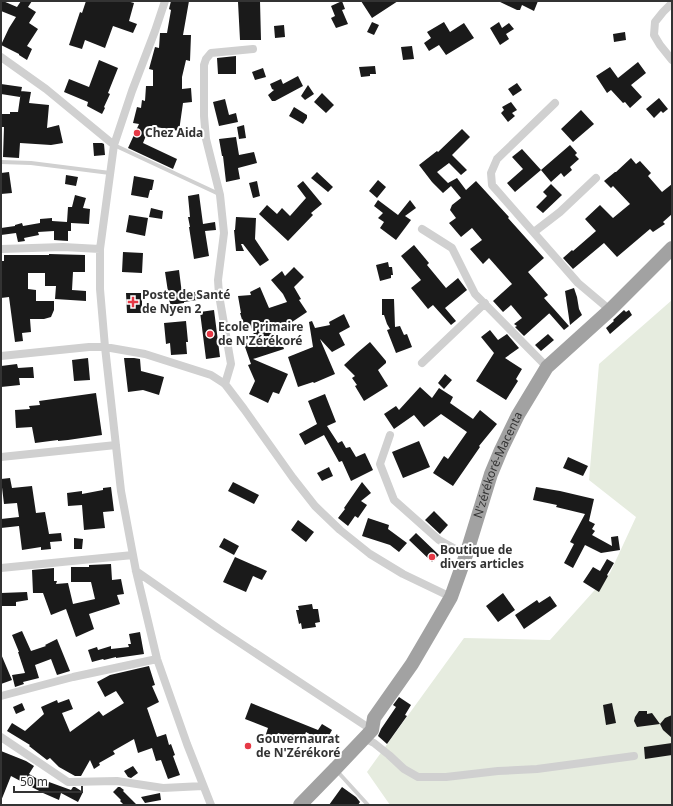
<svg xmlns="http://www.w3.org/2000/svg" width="673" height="806" viewBox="0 0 673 806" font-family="'Noto Sans',sans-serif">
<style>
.green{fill:#e6ecdf}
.building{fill:#1a1a1a}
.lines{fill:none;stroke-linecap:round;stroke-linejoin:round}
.service{stroke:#d0d0d0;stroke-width:4}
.minor{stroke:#d0d0d0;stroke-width:8}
.trunk{stroke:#a2a2a2;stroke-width:14}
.poi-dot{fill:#e63946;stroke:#fff;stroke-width:1.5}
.labels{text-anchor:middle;stroke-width:4;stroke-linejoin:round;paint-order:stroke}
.poi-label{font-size:12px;font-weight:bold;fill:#333;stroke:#fff;text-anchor:start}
.street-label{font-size:12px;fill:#333;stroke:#fff}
</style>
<rect width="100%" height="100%" fill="#fff"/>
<!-- green -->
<path class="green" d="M672,300V805H390L367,772L464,638L550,640L610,573L636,517L589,480L599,364Z"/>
<!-- building -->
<path class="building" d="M1,1H3L17,7L21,1H32L28,7L36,12L29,23L38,29L27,46L32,49L27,60L19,55V54L1,45L9,28L16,17L1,11Z
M86,1H127L134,3L129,21L137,24L133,33L113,26L105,48L85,40L82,49L69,45L80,12L82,13Z
M171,1H189L183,35H191L190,61L186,60L182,77V89L191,88L192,102L183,103L179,131L150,126L143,143L177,159L173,169L128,148L139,124L133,123L137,107L141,108L142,100L145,101L146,86H153V70L149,69L155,47L159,48L160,33H167L171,10L169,9Z
M243,1H260L261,40H240L238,2H243Z
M342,1L345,9L342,10L348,24L336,28L331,18L335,16L331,6Z
M361,1H398L372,18Z
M498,1H538L534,11L522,5L520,10H517Z
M372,22L379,25L374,35L367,32Z
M444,22L450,32L464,23L474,38L446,55L439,45L429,51L424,43L431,38L427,32Z
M499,22L502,28L509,23L514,29L506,34L509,39L500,45L490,28Z
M284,25L285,37L275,38L274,26Z
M625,32L626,40L614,42L613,34Z
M412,46L414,59L403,60L401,47Z
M236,56V74H218L217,58Z
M99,60L118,68L108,93L110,94L104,107L105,108L102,114L87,106L88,102L64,92L69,79L89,87Z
M638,62L646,73L631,85L642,97L630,108L625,102L623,103L611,90L607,93L596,76L610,67L618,78Z
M375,66L376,74H370V76L361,77L359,67Z
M263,68L266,77L255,80L252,72Z
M298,76L303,86L275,101H272L268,95L274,90L272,89L270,84L281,79L283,84Z
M517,83L522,90L513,96L508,89Z
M1,84L22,87L20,97L1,94Z
M308,85L314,94L305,100L301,96Z
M21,91L31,92L29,103L49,105L47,128L59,125L63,143L51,145L20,143L19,158L3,157L4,127H1V114H10V112H18Z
M322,93L334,105L326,113L314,102Z
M659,98L668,109L663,113L661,111L654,118L646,109Z
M225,99L229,115L236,113L238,122L219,126L213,102Z
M511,102L517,110L512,113L515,116L508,122L501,113L504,110L502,107Z
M294,107L307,115V118L303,124L289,116Z
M581,110L594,124L573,142L561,129Z
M244,125L246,138L239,139L237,127Z
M462,129L470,137L452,155L467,170L461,175L449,163L437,172L448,183L457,178L466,190L476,181L509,217L508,218L544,258L528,272L548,295L544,298L554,309L524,336L515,327L517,326L514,324L522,318L511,305L503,312L493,301L512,284L489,258L483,264L470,249L482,240L472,228L461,237L449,223L456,218L450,210L452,205L461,198L451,186L443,193L432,182L419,165L437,151L438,152Z
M236,137L239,155L254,152L257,163L238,168L240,179L226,182L223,156H222L219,139Z
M93,143H102L104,144L105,155L94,156Z
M570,145L577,153L575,155L579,159L570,167L572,170L564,177L561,173L551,182L541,170Z
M522,149L541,170L515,192L507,183L523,169L512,157Z
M631,158L636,164L640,161L651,173L648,176L662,192L672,184V214L663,222L665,224L653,232L650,229L617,257L604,243L573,269L563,258L572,250L573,251L596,231L585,219L600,205L613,218L630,204L613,186L611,188L604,181L615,172H616Z
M9,172L12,193L1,194V173Z
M317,172L333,187L328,192L311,178Z
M66,175L78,177L76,186L65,184Z
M134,176L154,180L152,190H150L148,198L131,195Z
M378,180L386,187L377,198L369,191Z
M257,181L260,196L253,198L249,183Z
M303,181L322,204L311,213L313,215L288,241L259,214L267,205L277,214L282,208L290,216L306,198L297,186Z
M551,184L562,195L543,213L536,207L547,196L543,192Z
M199,194L203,224L215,222L216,230L205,231L209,256L194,259L189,227H190L188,217H190L188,196Z
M75,195L86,198L83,208L90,209L89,224L71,223V231H68V241L54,240V231L38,232L39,235L24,238L25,241L18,242L16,233L1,235V228L15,226V225L22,223L23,226L40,223V219L52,218V221L67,222L68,207H72Z
M378,200L398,215L410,200L416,208L405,216L411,220L396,240L380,228L384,222L378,218L383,213L374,206Z
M151,208L163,211L162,219L149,217Z
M129,215L148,218L145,236L126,232Z
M236,217L256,218L255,239L269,260L260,266L243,244H241L244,251H236L234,230H235Z
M414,245L429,263L427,265L446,288L458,278L467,290L445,308L456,321L451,325L433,305L428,309L411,288L421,280L401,256Z
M123,252L143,253L142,273L122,272Z
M49,254L85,255V272H73L72,290L86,291V301L55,299L56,286H45V273H28V289L36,290V301H54V310L51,317L44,319H30L31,332L22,333L23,341L15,342L9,297L1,298V261H4V255H49Z
M388,262L389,267H392L393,275H391V278L380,281L376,265Z
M294,267L304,277L294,287L301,299L299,300L307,312L271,336L279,335L284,349L253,359L288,374L279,394L273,392L268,403L249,394L255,381L248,365L251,364L244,344L256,340L250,324L244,326L240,313H241L238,296L251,295L250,292L260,287L269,308L287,302L283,294L271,280L282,271L285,276Z
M179,270L182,294L196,292L197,300L184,302V303L170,305L165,272Z
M574,288L577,297L579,309L582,315L570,325L565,291Z
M126,293H142V313H127Z
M382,299H394L395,327L400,326L404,335L407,334L412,347L396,353L387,330L390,329L387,324L384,315H382Z
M554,309L569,326L564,330L549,313Z
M214,310L220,357L206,359L200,312Z
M624,310L626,312L629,310L632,315L610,334L606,328L614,321L613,320Z
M344,314L350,327L339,333L345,345L332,352L320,339L335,374L314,383L313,382L298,387L288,357L313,347L309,322L312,321L315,328L330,325L329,322Z
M186,321L188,342H186L187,354L171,355L170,343L166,344L164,323Z
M490,330L498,340L507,334L519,348L505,358L522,369L516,379L518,381L506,400L476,381L494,353L481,337Z
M548,334L554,340L541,351L535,345Z
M370,342L386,361V363L378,370L388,386L364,401L355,386L357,385L352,378L355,376L344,365L357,353Z
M88,358L90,380L74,381L72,360Z
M124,358H134L140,359L141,371L164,377L159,395L143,390L128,392Z
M17,364L18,368L33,367L34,378H19L20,385L1,387V366Z
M445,374L452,380L444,389L438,383Z
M420,387L432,398L439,388L453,397L450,403L473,419L480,410L497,424L479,446L480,447L453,486L433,473L444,456L448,459L467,432L441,414L424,427L414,415L394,429L384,414L396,406L399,410Z
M96,393L102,435L68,440L58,441V440L35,443L32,427L16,428L15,410L30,409L29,406L40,405L39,401Z
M325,394L336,422L327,426L338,443L342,441L346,448L350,447L356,457L365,453L373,470L351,481L342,461L339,462L324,435L305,445L299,434L317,424L308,401Z
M419,441L430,467L403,478L392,452Z
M568,457L588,466L583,476L563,468Z
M329,467L333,476L322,481L317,473Z
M10,478L12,488L32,486L36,513L45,512L49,534L61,533L62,541L50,542L51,549L41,550V547L22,550L19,526L1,528V519L19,517L17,503L4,504L1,479Z
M233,482L259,495L254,504L228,491Z
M362,482L371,493L361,501L367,505L358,518L355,516L348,526L338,518L345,509L344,508Z
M111,487L114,511L103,512L105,528L84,530L82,505L68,506L67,493L82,491V494L103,490V488Z
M536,487L560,491L594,499L589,521L595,524L592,529L595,531L592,535L612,546L611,537L618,536L620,550L601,553L585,545L573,568L564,563L574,544L570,542L585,514L556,507L557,505L533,500Z
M434,511L448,525L440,534L425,520Z
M368,518L389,525L388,529L407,543L399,552L390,545L362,536Z
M298,520L314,532L306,542L291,530Z
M416,533L439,555L432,562L409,540Z
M74,538L83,539L82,549H74Z
M224,538L239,546L234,555L219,547Z
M235,557L267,571L262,580L253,576L246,592L223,582Z
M607,559L614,563L607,575L608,576L599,592L583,582L593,567L600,571Z
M111,564L112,580L121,579L124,594L117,595L120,604L89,614L94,629L76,637L66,609L51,615L43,593H33L32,570L54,568V581H57L56,584L68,583L73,604L95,599L91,582H71V567H89V565Z
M27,592L28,600L16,602V606H1V593Z
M503,593L515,610L498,622L486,606Z
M550,596L557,606L524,629L515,615L537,600L539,603Z
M312,604L313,609H318L320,622L315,623L316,627L302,629L301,623L299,624L296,610H299L298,606Z
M22,631L31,651L46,646L45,645L57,639L70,671L57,675L51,659L35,665L39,678L23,682L24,684L15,687L12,675L25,673L18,652H19L12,635Z
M140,632L144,654L116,658V657L104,660L103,659L92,662L88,650L97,647L98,650L111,646V649L129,647L128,644H131L129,634Z
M1,654L12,680L1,684Z
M149,666L155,685L152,686L159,702L147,708L157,737L166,734L169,745L171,744L175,755L173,756L180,775L168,779L161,760L156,761L152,748L138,753L134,739L113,751L115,754L99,763L100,765L94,769L90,760L81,776H75L59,767L50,758L47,760L29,746L30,745L7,731L12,723L25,731L44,714L41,707L57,700L58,703L69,699L73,709L62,713L70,732L99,711L103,716L124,703L116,691L105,697L97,682L110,675Z
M399,697L411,705L405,715L407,716L387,744L378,736L381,729L396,707L393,705Z
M22,703L25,710L16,714L13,707Z
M251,703L318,730L322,724L332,730L325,743L306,732L302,742L278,733L275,741L265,737L268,728L245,719Z
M612,703L616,723L606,725L603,705Z
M639,711H647V714L652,713L660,724L637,727L634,721L635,717Z
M672,715V738L663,730L660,724L665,718Z
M672,743V755L645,759L644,747Z
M1,751L26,761L34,766L29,774L48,785L49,782L71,790L73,787H75L83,792L78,802L61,793L59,800L43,793L11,776L1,801Z
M133,766L138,773L131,778L128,777L124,771Z
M118,787H120L124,790L123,791L137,805H124L120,801L121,800L113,792Z
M342,787L356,797L360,802L358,805H329Z
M160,793L161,800L145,803L141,797Z"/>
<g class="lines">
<!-- service -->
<path class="service" d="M114,145L219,194
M1,162L31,163L110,173
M337,771L368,805"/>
<!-- minor -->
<path class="minor" d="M165,1L155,31L132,91L114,145L100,249V289L105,347L121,491L136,571L157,659L187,744L211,805
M672,3L663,12L655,22L654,35L660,45L672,60
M1,57L46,89L114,145
M555,103L497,159L491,173L492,185L578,283L610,310
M422,229L452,248L475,294L547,367
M534,232L560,212L596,178
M1,249L63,247L100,249
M1,356L89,347H105L145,354L211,375L225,384L244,409L293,478L315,506L340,530L370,554L403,574L451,597
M422,363L485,303
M225,384L231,364L219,295L218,280L224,233L220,195L206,139L204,116V65L206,59L211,53L253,49
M390,435L380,464L394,500L439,540L466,555
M1,457L116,445
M1,568L133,555
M136,571L219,629L372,730
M1,696L73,677L157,659
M1,737L68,782L117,781L163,788L203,786
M364,738L374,743L389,755L404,769L418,777H446L498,771L537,769L634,756"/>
<!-- trunk -->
<path class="trunk" id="s1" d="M300,805L335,769L372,730L374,718L412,664L436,623L451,597L466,555L491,474L501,450L518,415L547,367L610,310L672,248"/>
</g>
<!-- markers -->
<g class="poi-dot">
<circle cx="137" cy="133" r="4"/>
<path d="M131 296h4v4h4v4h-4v4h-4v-4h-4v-4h4z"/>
<circle cx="210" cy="334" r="4"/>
<circle cx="432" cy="557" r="4"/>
<circle cx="248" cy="746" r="4"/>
</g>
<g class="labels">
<!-- poi labels -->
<g class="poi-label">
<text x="145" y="137">Chez Aida</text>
<text x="142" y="299">Poste de Santé<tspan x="142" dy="14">de Nyen 2</tspan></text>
<text x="218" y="331">Ecole Primaire<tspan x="218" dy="14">de N'Zérékoré</tspan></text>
<text x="440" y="554">Boutique de<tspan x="440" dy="14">divers articles</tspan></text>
<text x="256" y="743">Gouvernaurat<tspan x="256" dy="14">de N'Zérékoré</tspan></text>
</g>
<!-- street labels -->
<g class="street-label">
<text dy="4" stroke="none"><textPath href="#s1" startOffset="400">N'zérékoré-Macenta</textPath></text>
</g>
</g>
<!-- border -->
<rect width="673" height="806" fill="none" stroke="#333333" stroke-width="4"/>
<!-- scale -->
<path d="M14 786v6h68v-6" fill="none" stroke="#333333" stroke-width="2"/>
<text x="20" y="786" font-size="12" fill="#333333" stroke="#ffffff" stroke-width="3" paint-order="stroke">50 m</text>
</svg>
